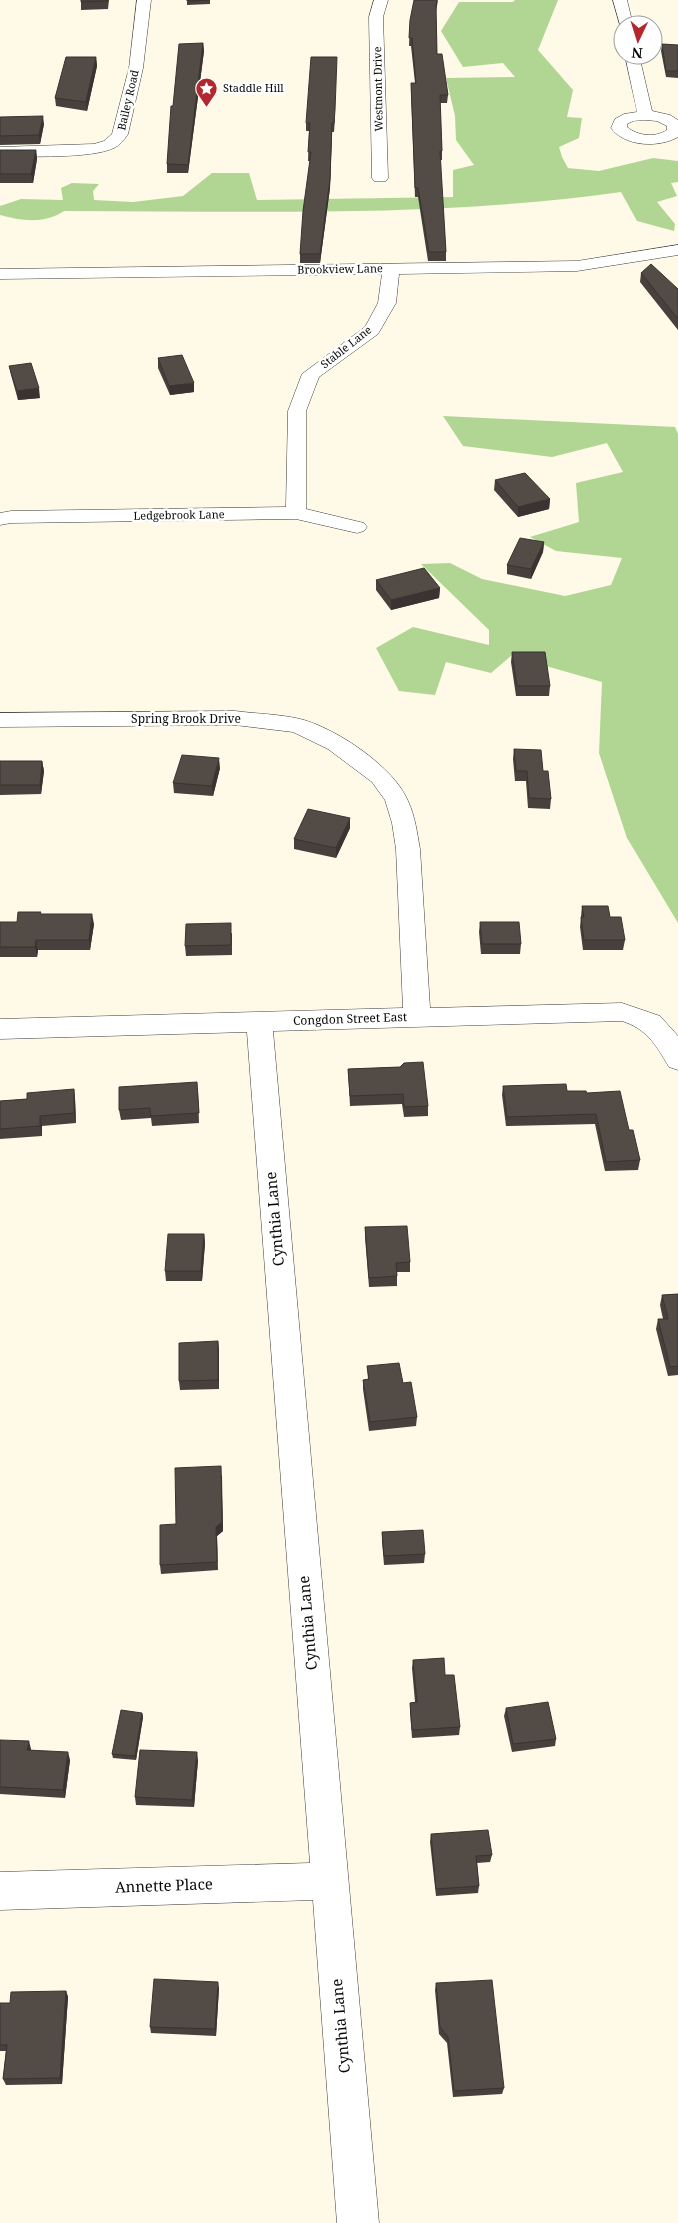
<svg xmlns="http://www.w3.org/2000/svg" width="678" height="2223" viewBox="0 0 678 2223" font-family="'Noto Serif',serif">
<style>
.forest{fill:#b1d693}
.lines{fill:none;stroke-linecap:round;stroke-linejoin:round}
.minor-casing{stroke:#3c3c3c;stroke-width:1}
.minor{fill:#fff;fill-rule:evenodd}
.wall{fill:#47403c}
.shaded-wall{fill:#393431}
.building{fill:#524b46;stroke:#393431}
.labels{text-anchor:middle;stroke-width:5;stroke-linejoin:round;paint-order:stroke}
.far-poi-label{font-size:11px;fill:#090909;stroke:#fff;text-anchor:start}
.far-street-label{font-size:11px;fill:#090909;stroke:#fff}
.street-label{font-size:12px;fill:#090909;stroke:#fff}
.near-street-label{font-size:15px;fill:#090909;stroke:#fff}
</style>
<rect width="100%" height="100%" fill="#fefae7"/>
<!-- forest -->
<path class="forest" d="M515,0H558L538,50L573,90L567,117L582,118L579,138L559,147L562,157L568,168L599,171L653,158L678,161V182L671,183L677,196L657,202L675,224L674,231L637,221L621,192C436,218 250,211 64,211C45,224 22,221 0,215V206L21,199L63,200L61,188L72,183L99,184L93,191L94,200L133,202L183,196L212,173H249L257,200L453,197V170L474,165L456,140L455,116L446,78L515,77L503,63L463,67L441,31L459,2H513Z
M443,416L675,427L678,434V923L627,838L599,753L602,682L511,656L491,673L446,662L435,695L399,691L376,648L413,627L489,645V630L421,564L450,563L482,579L565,596L611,585L622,558L556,551L530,537L579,522L576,483L623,472L607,443L552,457L463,446Z"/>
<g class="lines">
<defs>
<path id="minor" d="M137,0H151L143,68L128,134C124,140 120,145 114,148C91,159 28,156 0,157V147L94,144L104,141L112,134L129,68Z
M374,0H388L383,17L388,178L386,181H374L372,178L369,17Z
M613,0H627L633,25H623V28H621Z
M625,55H639L652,111L670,115L678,120V137C659,148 625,147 611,128L615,119L624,114L637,112ZM645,120L657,121L667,126V130C655,138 638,136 627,127V124L633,121Z
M678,245V255L577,271L399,274L396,303L378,334L319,377L306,411V509L364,523L367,527L364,531L357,533L296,519L11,523L0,525V513L11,511L286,507L288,411L302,374L365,327L378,303L382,274L0,279V269L577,261Z
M235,711C257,714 282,714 304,720C338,730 394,767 408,801C415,816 417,832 420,849L430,1008L622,1003L660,1016L678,1036V1070L669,1067C656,1045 647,1029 622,1021L273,1031L379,2223H337L313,1900L0,1910V1872L310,1863L247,1032L0,1039V1019L403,1008L396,849L392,823L385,800L372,782L328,749L293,732L235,725L0,727V713Z"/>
</defs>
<!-- minor casing -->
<use href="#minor" class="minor-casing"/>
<!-- minor -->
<use href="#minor" class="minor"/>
</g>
<!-- wall -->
<path class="wall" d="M81,0H109L108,9L81,10Z
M187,0H210V4L187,5Z
M438,0L436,12L437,54L448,95L447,103H440L442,151V160H440L446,252V261H428L418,197H415L411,91V83H415L411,46H409L410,20Z
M203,43L204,51L188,173H167V164L173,106Z
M662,44L678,45V78L666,77L661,51Z
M96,57L97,66L87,111L56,106L55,98Z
M0,117L44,124L40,144L0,145Z
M335,119L334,132H332L330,188L320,263H300V254L310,161H308L309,131H306V123Z
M0,150H36L37,159L33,183H0Z
M641,273L678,289V330L640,282Z
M158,358L194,392L170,395L158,368Z
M9,366L40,398L18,400L11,375Z
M495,480L550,499L549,509L518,517L494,490Z
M544,542L543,552L531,579L507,574V565Z
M376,580L440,588L439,598L391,610L376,590Z
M512,652L550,686L549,696H516L511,662Z
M514,749L543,771L551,799L550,809L528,808L526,781H515L513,759Z
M0,761H42L44,771L41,794L0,795Z
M220,768L213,796L174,793L173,783Z
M350,828L336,858L294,849V839Z
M582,906L610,917L625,940L623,950H583L580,927Z
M41,914L94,924L90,950H38L37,957H0V922H17Z
M480,922L521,944L520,954H481L479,932Z
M232,933V955L186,956L185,946Z
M400,1067L428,1106V1116L404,1117L402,1104L350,1106L348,1069Z
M503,1086L587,1093L629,1130L640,1160L638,1170L605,1171L595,1124L506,1126L502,1095Z
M74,1089L75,1099L76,1123L42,1126V1136L0,1139V1101L27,1099Z
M198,1092L199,1123L152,1126L151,1118L121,1120L119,1110Z
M365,1227L410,1262V1272H397V1286L369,1287L365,1237Z
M204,1234L205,1243L202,1281H166L165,1271Z
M678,1294V1375L668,1376L656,1329L658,1319H663L660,1305L662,1295Z
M218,1341L219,1351V1389L180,1390L179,1381Z
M367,1366L403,1383L417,1417L416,1426L369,1431L363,1389V1380L368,1379Z
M222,1475L223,1531L217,1536L218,1570L161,1574L160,1565L176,1524Z
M382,1532L425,1554L424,1563L384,1565L382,1541Z
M413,1660L445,1675L460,1727L459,1735L412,1738L410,1711V1703L415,1702L412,1668Z
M506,1708L556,1739L555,1746L512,1752L504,1716Z
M142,1713L143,1717L136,1760L113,1758L112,1754Z
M0,1740L31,1749V1750L70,1760L65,1798L0,1794Z
M198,1760L194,1807L136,1805L135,1797Z
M431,1834L492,1855L490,1862L477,1863L479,1886L478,1893L436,1896L430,1842Z
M436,1983L504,2088L502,2094L453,2097L447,2043L439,2034L435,1990Z
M219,1988L216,2036L151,2033L150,2027Z
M66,1991L68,1997L62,2084L6,2085L3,2079L6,2051H0V2003H10Z"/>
<!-- shaded-wall -->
<path class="shaded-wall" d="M203,43L204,51L188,173V165Z
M96,57L97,66L87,111L86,102Z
M43,116L44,124L40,144L39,135Z
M332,123L330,188L320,263V254Z
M36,150L37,159L33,183L31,174Z
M194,383V392L170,395L169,386Z
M39,388L40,398L18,400L17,391Z
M550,499L549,509L518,517V507Z
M544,542L543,552L531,579V569Z
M440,588L439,598L391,610V600Z
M219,758L220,768L213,796L212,786Z
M42,761L44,771L41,794L40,785Z
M350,818V828L336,858V848Z
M92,914L94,924L90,950L89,940Z
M36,940L38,950L37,957L35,947Z
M74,1089L75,1099L76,1123L74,1113Z
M40,1116L42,1126V1136L40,1126Z
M204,1234L205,1243L202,1281L201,1271Z
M218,1341L219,1351V1389L218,1380Z
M221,1466L223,1531L217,1536L218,1570L216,1527Z
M142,1713L143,1717L136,1760L135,1756Z
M29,1741L31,1749L30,1757L27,1750Z
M68,1752L70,1760L65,1798L63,1790Z
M197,1752L198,1760L194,1807L192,1800Z
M218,1982L219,1988L216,2036L215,2029Z
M66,1991L68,1997L62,2084L60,2078Z"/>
<!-- building -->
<path class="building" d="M81,0H108V1L81,2Z
M187,0H210L187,1Z
M414,0H437L436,6L437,54H442L448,95H440L442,151H440L446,252H429L418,188H415L411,83H416L412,38H409L410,20Z
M203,43L188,165L167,164L171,106H173L179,44Z
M662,44L678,45V71H666Z
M66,57H96L86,102L55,98Z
M311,57H337L335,110L334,123H332L330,179L320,254H300L303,211L311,152H308L310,123H306Z
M43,116L39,135L0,136V117Z
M0,150H36L31,174H0Z
M651,264L678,289V319L641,273Z
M182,355L194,383L169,386L158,358Z
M31,363L39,388L17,391L9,366Z
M525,473L550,499L518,507L495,480Z
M520,538L544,542L531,569L507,565Z
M424,568L440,588L391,600L376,580Z
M512,652H545L550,686H517Z
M514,749L541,750L543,771H548L551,799L529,798L527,771H516Z
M182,755L219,758L212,786L173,783Z
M0,761H42L40,785H0Z
M308,809L350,818L336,848L294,839Z
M582,906H608L610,917H621L625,940H584L581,917H584Z
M18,912H41L40,914H92L89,940H36L35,947H0V922H17Z
M480,922H519L521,944H482Z
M231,923V945L185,946L186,924Z
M423,1062L428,1106L404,1107L403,1094L350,1096L348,1069L400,1067L404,1063Z
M197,1082L199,1113L151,1116L150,1108L119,1110V1087Z
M566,1084L567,1091H586L587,1093L620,1091L629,1130H633L640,1160L606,1162L596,1114L507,1117L503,1086Z
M74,1089V1113L40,1116V1126L0,1129V1101L27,1099V1093Z
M407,1226L410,1262L396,1263L397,1276L369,1278L365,1227Z
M168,1234H204L201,1271H165Z
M678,1294V1366L670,1367L658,1319H668L662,1295Z
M218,1341V1380L179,1381V1343Z
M399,1363L403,1383L411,1382L417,1417L370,1422L363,1380L369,1379L367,1366Z
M221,1466L222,1522L216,1527L217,1562L160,1565V1525L176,1524L175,1468Z
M423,1530L425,1554L384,1556L382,1532Z
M444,1658L445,1675H454L460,1727L412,1730L410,1703L417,1702L413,1660Z
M548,1702L556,1739L513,1744L506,1708Z
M121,1710L142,1713L135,1756L112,1754Z
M0,1740L29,1741L27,1750L68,1752L63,1790L0,1787Z
M140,1750L197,1752L192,1800L135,1797Z
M488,1830L492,1855L476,1856L479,1886L436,1889L431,1834Z
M154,1979L218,1982L215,2029L150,2027Z
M492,1980L504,2088L454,2091L448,2037L440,2027L436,1983Z
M66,1991L60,2078L3,2079L7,2045H0V2003H10L11,1992Z"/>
<!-- icons -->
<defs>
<symbol id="sight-pin" viewBox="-11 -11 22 30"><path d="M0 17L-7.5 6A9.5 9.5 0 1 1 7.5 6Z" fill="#b3282e" stroke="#fff"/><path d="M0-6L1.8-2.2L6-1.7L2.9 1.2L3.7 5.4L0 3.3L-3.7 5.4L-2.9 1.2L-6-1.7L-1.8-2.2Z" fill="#fff"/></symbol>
</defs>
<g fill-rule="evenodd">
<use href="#sight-pin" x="194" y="76" width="25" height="34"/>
</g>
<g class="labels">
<!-- far-poi labels -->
<g class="far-poi-label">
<text x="223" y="92">Staddle Hill</text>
</g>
<!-- far-street labels -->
<g class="far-street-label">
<text transform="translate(378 89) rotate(-91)" y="4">Westmont Drive</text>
<text transform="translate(128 100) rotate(-77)" y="4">Bailey Road</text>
<text transform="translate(340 269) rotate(-1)" y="4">Brookview Lane</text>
<text transform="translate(346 347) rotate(-38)" y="4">Stable Lane</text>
<text transform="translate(179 515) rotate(-1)" y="4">Ledgebrook Lane</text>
</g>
<!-- street labels -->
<g class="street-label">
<text x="186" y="723">Spring Brook Drive</text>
<text transform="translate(350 1019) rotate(-2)" y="4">Congdon Street East</text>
</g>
<!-- near-street labels -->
<g class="near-street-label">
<text transform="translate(275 1219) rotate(-95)" y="5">Cynthia Lane</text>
<text transform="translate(308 1623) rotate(-95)" y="5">Cynthia Lane</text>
<text transform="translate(164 1886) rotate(-2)" y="5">Annette Place</text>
<text transform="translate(341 2026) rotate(-95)" y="5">Cynthia Lane</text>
</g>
</g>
<!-- north arrow -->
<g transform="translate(638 40) rotate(184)"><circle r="24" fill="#ffffff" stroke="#9d9d9d"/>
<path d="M0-4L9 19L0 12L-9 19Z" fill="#b3282e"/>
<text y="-8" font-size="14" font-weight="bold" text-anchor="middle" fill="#090909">N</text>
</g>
</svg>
